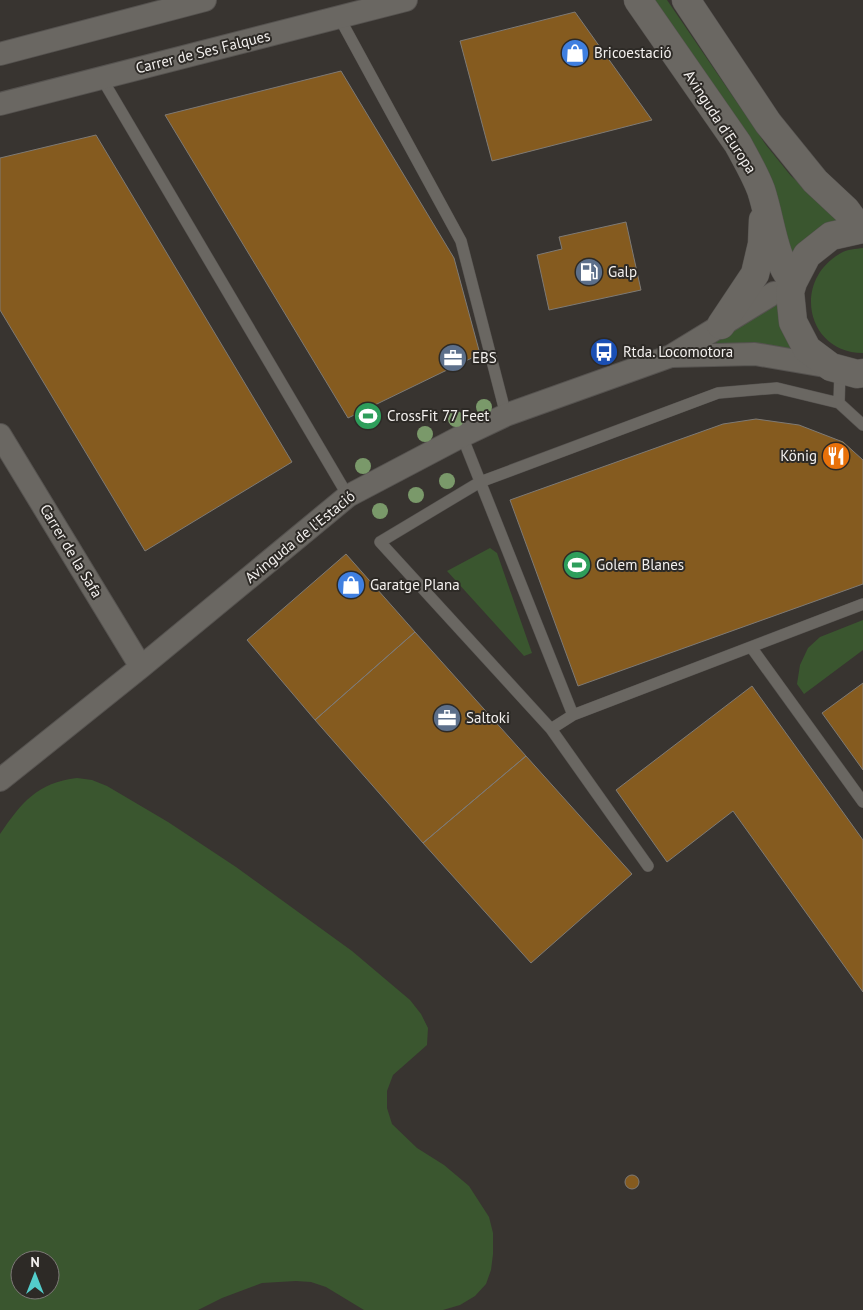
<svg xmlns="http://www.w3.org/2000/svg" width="863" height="1310" viewBox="0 0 863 1310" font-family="'PT Sans',sans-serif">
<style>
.green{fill:#3a562f;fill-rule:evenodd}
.building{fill:#855b1f;stroke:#7e7a75}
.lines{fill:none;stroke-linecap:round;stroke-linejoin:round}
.lane-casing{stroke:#565350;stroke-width:12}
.street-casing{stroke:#565350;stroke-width:24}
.secondary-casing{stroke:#565350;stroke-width:29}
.lane{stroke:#6a6762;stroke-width:11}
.street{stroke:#6a6762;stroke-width:22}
.secondary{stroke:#6a6762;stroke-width:28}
.tree{fill:#7a996a}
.labels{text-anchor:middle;stroke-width:4;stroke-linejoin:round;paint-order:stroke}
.street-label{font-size:15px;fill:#f3f0ee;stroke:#2d2a26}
.poi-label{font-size:15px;fill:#f3f0ee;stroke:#2d2a26;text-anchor:start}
</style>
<rect width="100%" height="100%" fill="#383430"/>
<!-- green -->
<path class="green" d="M648,0H667L766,145L791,176L836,215L837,223L796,262Z
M863,248V353C807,353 791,281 841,253C847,249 856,249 863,248Z
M777,299L792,350L716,344L717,338Z
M490,548L497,553L532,653L524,656L447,571Z
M863,620V650L804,694L797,684L800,665L808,648L820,637Z
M77,778L92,780L107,786L168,822L236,867L352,951L410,1000L421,1014L428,1028L427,1045L393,1075L387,1091V1108L392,1124L417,1148L444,1165L469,1186L489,1217L493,1233V1254L491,1270L486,1284L475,1296L460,1305L443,1310H364L326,1287L311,1282L296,1281L262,1283L222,1298L198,1310H0V834C22,802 37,783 77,778ZM20,1260H50V1290H20Z"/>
<!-- building -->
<path class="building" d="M575,12L652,120L492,161L460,41Z
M341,71L454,258L480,354L348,418L165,115Z
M96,135L292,462L145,551L0,310V158Z
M626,222L641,290L549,310L537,255L562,249L559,237Z
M756,419L799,425L843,442L863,460V584L578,686L510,500L723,424Z
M346,554L415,632L315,720L247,640Z
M415,632L526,756L423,843L315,720Z
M863,683V770L822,713Z
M752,686L863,840V992L733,811L667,862L616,790Z
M526,756L632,874L531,963L423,843Z
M625 1182a7 7 0 1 1 14 0a7 7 0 1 1-14 0Z"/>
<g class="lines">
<defs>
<path id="lane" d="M339,17L461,241L506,415
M101,77L348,496
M839,403L840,371
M462,436L573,715L863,604
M751,647L863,802
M551,729L573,715
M648,866L551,729L380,542L480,482L718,393L777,388L839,403L863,425"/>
<path id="street" d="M0,54L205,0
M0,104L406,0
M672,356L755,354L831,367
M0,435L141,667
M0,780L141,667L348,496L462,436L506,415L671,356L774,293L790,292"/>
<path id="secondary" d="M638,0L738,144C746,159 755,174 761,190C771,220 773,257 793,282
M686,0L768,123L815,181L846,210L860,229
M863,229L831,236L807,255L793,282L790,292L793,322L807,349L831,367L857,374L863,373
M721,325L755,274L762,244L763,220"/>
</defs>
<!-- lane casing -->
<use href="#lane" class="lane-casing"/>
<!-- street casing -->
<use href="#street" class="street-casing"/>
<!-- secondary casing -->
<use href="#secondary" class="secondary-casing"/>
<!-- lane -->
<use href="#lane" class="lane"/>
<!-- street -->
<use href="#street" class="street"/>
<!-- secondary -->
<use href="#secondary" class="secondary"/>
</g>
<!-- trees -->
<g class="tree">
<circle cx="484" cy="407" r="8"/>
<circle cx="456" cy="419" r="8"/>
<circle cx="425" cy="434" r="8"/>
<circle cx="363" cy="466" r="8"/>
<circle cx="447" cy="481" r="8"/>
<circle cx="416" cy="495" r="8"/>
<circle cx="380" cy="511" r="8"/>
</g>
<!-- icons -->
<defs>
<symbol id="shop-disc" viewBox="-11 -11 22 22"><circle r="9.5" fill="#3f7fe0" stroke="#2d2a26"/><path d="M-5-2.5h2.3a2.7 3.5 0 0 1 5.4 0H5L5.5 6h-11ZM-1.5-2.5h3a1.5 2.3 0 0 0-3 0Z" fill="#fff"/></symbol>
<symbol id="fuel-disc" viewBox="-11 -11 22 22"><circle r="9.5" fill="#5c6f8a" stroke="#2d2a26"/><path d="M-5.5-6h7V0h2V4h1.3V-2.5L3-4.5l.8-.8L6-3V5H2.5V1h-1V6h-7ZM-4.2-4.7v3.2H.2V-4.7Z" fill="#fff"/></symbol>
<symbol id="bus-disc" viewBox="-11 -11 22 22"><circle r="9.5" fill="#1a4fb4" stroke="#2d2a26"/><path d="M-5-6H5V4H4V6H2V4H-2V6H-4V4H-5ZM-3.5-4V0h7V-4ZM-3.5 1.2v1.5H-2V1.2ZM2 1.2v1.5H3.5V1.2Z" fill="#fff"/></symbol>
<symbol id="office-disc" viewBox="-11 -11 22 22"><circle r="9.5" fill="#5c6f8a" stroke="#2d2a26"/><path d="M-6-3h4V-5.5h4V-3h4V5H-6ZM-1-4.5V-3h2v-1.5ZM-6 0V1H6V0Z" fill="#fff"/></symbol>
<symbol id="stadium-disc" viewBox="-11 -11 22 22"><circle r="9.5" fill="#2e9e5b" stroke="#2d2a26"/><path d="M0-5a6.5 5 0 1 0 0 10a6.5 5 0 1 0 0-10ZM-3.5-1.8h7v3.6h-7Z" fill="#fff"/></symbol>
<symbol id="restaurant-disc" viewBox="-11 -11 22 22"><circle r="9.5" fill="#e8710a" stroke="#2d2a26"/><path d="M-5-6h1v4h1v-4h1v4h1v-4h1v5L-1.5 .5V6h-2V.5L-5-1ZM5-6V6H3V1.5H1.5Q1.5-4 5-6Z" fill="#fff"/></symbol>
</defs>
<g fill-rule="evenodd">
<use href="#shop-disc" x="559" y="37" width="32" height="32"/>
<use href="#fuel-disc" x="573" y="256" width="32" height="32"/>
<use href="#bus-disc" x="588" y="336" width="32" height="32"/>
<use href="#office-disc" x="437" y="342" width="32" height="32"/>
<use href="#stadium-disc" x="352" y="400" width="32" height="32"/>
<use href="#restaurant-disc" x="820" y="440" width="32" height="32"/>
<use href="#stadium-disc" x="561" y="549" width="32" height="32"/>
<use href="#shop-disc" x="335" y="569" width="32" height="32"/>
<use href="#office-disc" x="431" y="702" width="32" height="32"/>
</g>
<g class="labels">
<!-- street labels -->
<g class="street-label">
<text transform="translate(203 52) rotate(-14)" y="5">Carrer de Ses Falques</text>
<text transform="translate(720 122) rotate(57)" y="5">Avinguda d'Europa</text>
<text transform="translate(300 537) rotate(-39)" y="5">Avinguda de l'Estació</text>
<text transform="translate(71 551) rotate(59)" y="5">Carrer de la Safa</text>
</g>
<!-- poi labels -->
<g class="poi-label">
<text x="594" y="58">Bricoestació</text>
<text x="608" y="277">Galp</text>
<text x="623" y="357">Rtda. Locomotora</text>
<text x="472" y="363">EBS</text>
<text x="387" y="421">CrossFit 77 Feet</text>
<text x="817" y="461" text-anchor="end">König</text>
<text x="596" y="570">Golem Blanes</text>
<text x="370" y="590">Garatge Plana</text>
<text x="466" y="723">Saltoki</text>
</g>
</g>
<!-- north arrow -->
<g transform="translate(35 1275)"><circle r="24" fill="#2d2a26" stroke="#7c7976"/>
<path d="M0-4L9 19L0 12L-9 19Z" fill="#53cdcb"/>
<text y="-8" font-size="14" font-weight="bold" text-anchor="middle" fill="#f3f0ee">N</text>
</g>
</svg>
